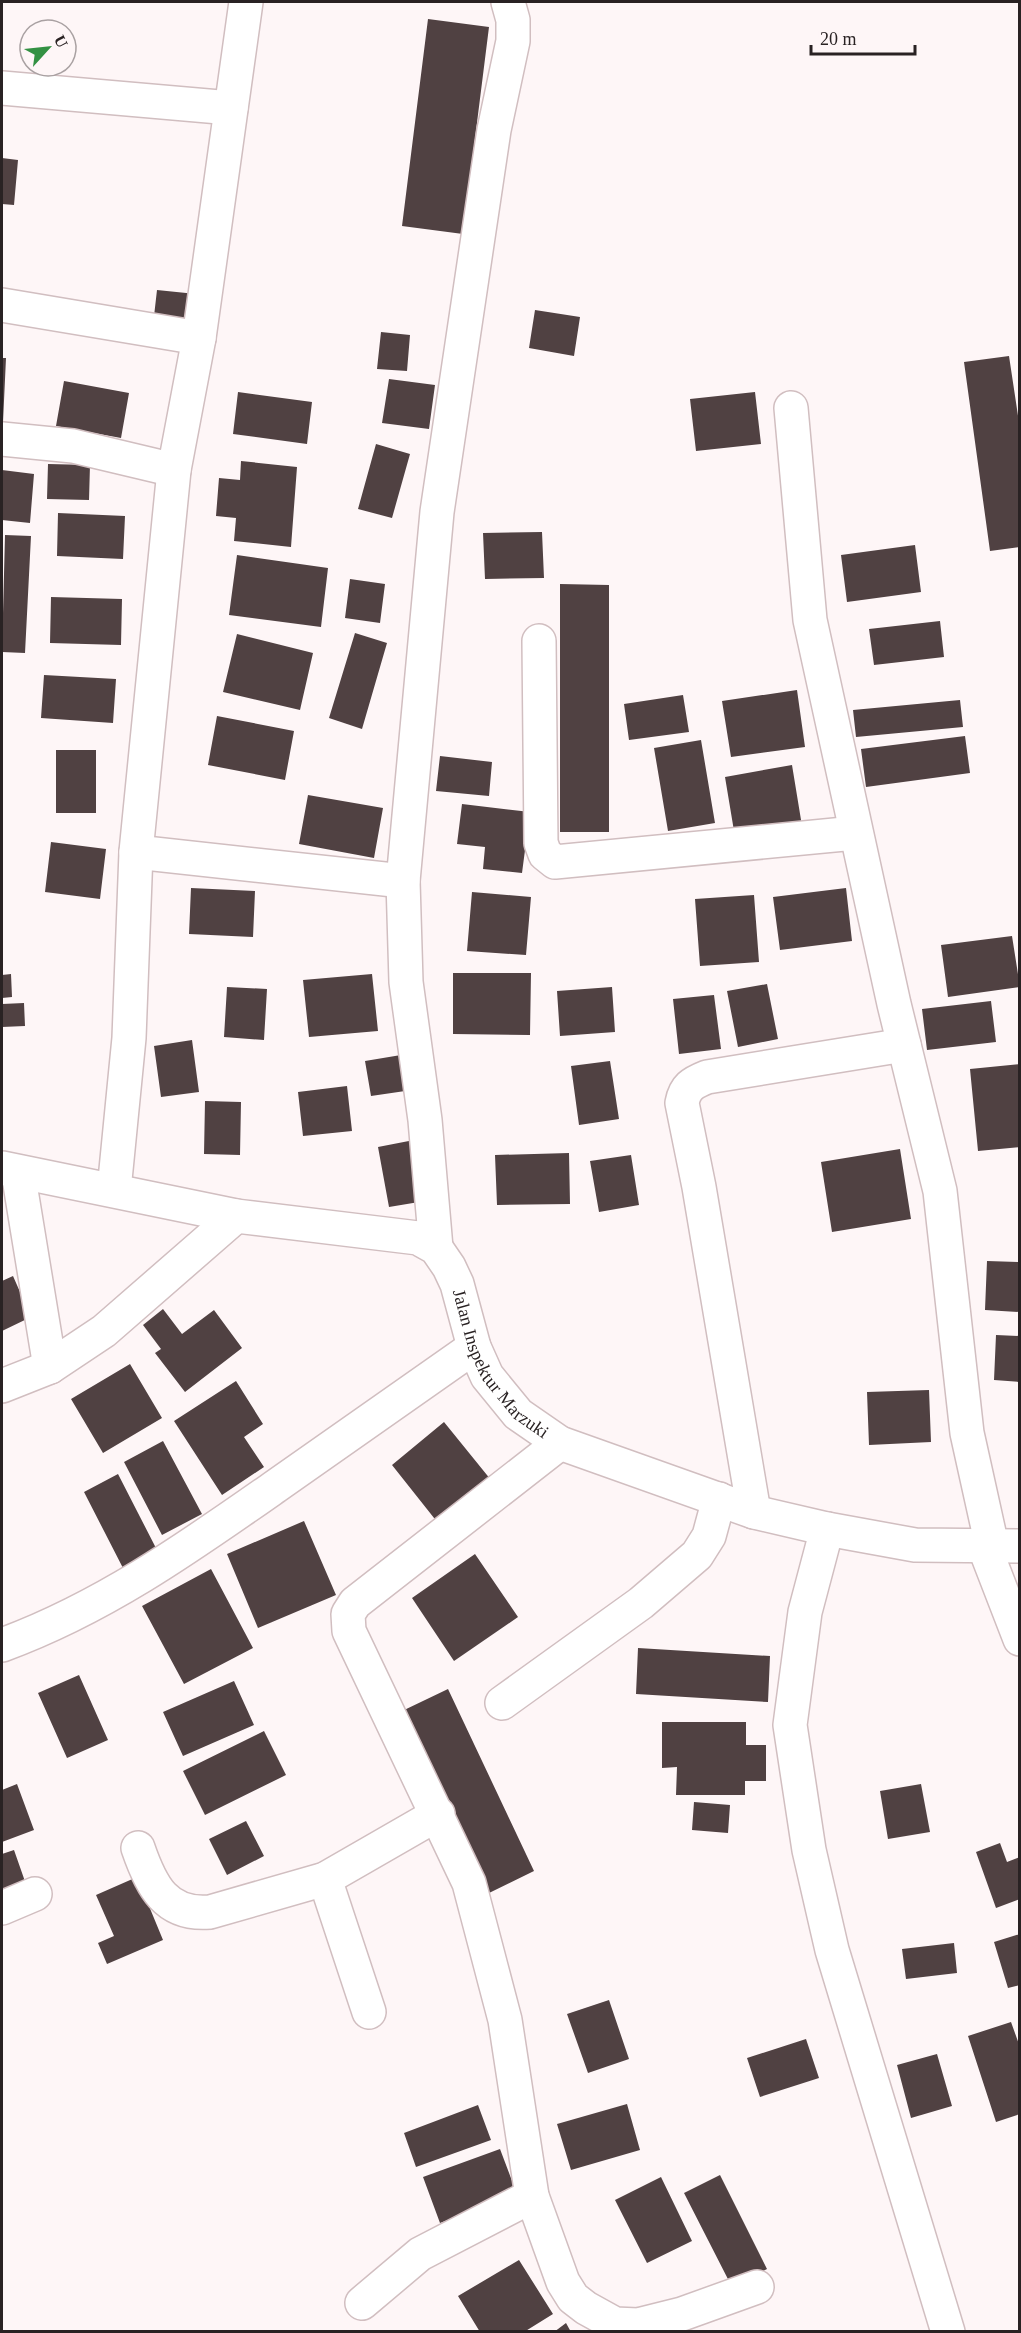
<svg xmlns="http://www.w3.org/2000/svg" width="1021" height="2333" viewBox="0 0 1021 2333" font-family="'Times New Roman',serif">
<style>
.building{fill:#504142}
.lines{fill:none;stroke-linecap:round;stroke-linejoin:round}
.minor-casing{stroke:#d1bec0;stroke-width:36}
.minor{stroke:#fff;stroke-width:33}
.labels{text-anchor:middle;stroke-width:6;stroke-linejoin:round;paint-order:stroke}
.street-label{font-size:18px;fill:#292223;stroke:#fef6f7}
</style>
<rect width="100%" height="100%" fill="#fef6f7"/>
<!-- building -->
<path class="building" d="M428,19L489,27L463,234L402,226Z
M2,158L18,160L14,205L2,204Z
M157,290L196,294L193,330L153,325Z
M535,310L580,317L574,356L529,348Z
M381,332L410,335L407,371L377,369Z
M1009,356L1020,429V547L990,551L964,362Z
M2,358H6L3,422H2Z
M389,379L435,385L429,429L382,423Z
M64,381L129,393L121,438L56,426Z
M238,392L312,402L307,444L233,434Z
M755,392L761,444L696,451L690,399Z
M376,444L410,454L392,518L358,509Z
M241,461L297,467L291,547L234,541L236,518L216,516L219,478L240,480Z
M48,464L90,465L89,500L47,499Z
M2,470L34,474L30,523L2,520Z
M58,513L125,516L123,559L57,556Z
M542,532L544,578L485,579L483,533Z
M5,535L31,536L25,653L2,652Z
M915,545L921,592L847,602L841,555Z
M237,555L328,568L321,627L229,615Z
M350,579L385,584L380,623L345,618Z
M560,584L609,585V832H560Z
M51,597L122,599L121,645L50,643Z
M940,621L944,657L874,665L869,629Z
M355,633L387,643L362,729L329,718Z
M237,634L313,653L300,710L223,692Z
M44,675L116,679L113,723L41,718Z
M797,690L805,747L731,757L722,701Z
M683,695L689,732L629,740L624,704Z
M960,700L963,727L856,737L853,710Z
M217,716L294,731L285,780L208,765Z
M965,736L970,773L866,787L861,749Z
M701,740L715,823L668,831L654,748Z
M56,750H96V813H56Z
M440,756L492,762L489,796L436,791Z
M792,765L802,826L735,837L725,777Z
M308,795L383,808L374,858L299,844Z
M462,804L530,812L522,873L483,869L485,847L457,844Z
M51,842L106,849L100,899L45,892Z
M191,888L255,891L253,937L189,934Z
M846,888L852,941L780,950L773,897Z
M472,892L531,897L526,955L467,951Z
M754,895L759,962L700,966L695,899Z
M1012,936L1020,987L948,997L941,945Z
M453,973H531L530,1035L453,1034Z
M11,974L12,997L2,998V975Z
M372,974L378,1031L309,1037L303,980Z
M767,984L778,1039L738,1047L727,991Z
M227,987L267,989L264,1040L224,1037Z
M612,987L615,1032L560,1036L557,991Z
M714,995L721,1049L679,1054L673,999Z
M991,1001L996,1042L927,1050L922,1009Z
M24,1003L25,1026L2,1027V1004Z
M192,1040L199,1092L161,1097L154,1046Z
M407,1054L412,1090L371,1096L365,1061Z
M610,1061L619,1119L579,1125L571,1066Z
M1020,1064V1147L978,1151L970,1069Z
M347,1086L352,1131L303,1136L298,1092Z
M205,1101L241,1102L240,1155L204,1154Z
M414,1140L425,1201L389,1207L378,1147Z
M900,1149L911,1219L832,1232L821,1162Z
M569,1153L570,1204L497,1205L495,1155Z
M631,1155L639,1205L599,1212L590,1161Z
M987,1261L1020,1262V1312L985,1310Z
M13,1276L31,1317L2,1331V1281Z
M163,1309L182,1334L214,1310L242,1348L185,1392L155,1353L161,1349L143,1325Z
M996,1335L1020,1336V1382L994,1380Z
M130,1364L162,1418L103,1453L71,1399Z
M236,1381L263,1424L244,1437L264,1467L222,1495L174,1421Z
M929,1390L931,1442L869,1445L867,1392Z
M444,1422L491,1480L438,1523L392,1465Z
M163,1441L202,1514L162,1535L124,1462Z
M118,1474L158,1552L124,1570L84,1492Z
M304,1521L336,1595L258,1628L227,1554Z
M475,1554L518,1617L454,1661L412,1598Z
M211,1569L253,1648L184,1684L142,1606Z
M638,1648L770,1656L768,1702L636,1694Z
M79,1675L108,1740L67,1758L38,1693Z
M234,1681L254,1725L183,1756L163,1712Z
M448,1689L534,1871L487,1894L400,1712Z
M662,1722H746V1745H766V1781H745V1795H676L677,1767L662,1768Z
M264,1731L286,1775L205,1815L183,1771Z
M17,1784L34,1830L2,1842V1790Z
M921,1784L930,1832L888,1839L880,1791Z
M694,1802L730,1805L728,1833L692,1830Z
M246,1821L264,1856L227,1875L209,1839Z
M1000,1843L1007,1862L1020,1857V1899L996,1908L976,1852Z
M14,1850L28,1890L2,1899V1854Z
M137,1877L163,1940L107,1964L98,1943L114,1936L96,1895Z
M1020,1934V1985L1008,1988L994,1942Z
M954,1943L957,1973L906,1979L902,1949Z
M609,2000L629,2059L588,2073L567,2014Z
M1011,2022L1020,2047V2114L996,2122L968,2036Z
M806,2039L819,2078L760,2097L747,2058Z
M937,2054L952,2106L911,2118L897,2065Z
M627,2104L640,2150L571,2170L557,2124Z
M478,2105L491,2140L416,2167L404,2133Z
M500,2149L517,2194L440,2223L423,2177Z
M720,2175L767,2269L732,2287L684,2193Z
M661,2177L692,2241L647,2263L615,2200Z
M519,2260L553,2314L524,2332H480L458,2296Z
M566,2323L571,2332H554Z"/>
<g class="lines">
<defs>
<g id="minor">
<path d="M2,88L231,108"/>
<path d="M2,305L199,338"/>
<path d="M791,408L810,620L894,1004L940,1191L967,1433L992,1546"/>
<path d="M2,439L73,446L174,470"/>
<path d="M539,641L541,843L545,854L555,862L855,833"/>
<path d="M136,852L403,881"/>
<path id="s1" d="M2,1168L236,1216L418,1238L436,1248L449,1267L457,1284L474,1347L487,1376L518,1414L560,1443L754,1512L827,1529L915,1545L1020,1546"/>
<path d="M18,1172L50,1367"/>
<path d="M114,1190L129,1038L136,852L174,470L199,338L246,2"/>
<path d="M436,1248L425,1120L406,982L403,881L437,512L494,130L513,41V20L508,2"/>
<path d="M2,1386L50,1367L104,1331L236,1216"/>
<path d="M560,1443L355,1603L348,1614L349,1631L469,1883L505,2020L532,2196L563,2282L573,2298L586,2308L615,2324L638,2325L682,2314L757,2287"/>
<path d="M754,1512L699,1187L682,1103C685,1087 692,1083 707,1077L904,1045"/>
<path d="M827,1529L805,1612L790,1725L809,1850L832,1950L948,2332"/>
<path d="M984,1546L1020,1639"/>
<path d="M2,1645C103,1608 189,1547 276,1486C342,1439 408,1393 474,1347"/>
<path d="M502,1703L641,1603L697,1555L709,1536L719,1499"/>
<path d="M138,1848C151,1886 166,1916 210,1912L325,1879L438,1814"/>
<path d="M325,1879L369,2012"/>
<path d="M2,1908L35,1894"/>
<path d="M362,2303L420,2254L532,2196"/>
</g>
</defs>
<!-- minor casing -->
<use href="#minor" class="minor-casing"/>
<!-- minor -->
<use href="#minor" class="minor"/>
</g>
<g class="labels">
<!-- street labels -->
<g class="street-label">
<text dy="6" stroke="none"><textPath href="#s1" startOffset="578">Jalan Inspektur Marzuki</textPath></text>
</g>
</g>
<!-- border -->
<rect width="1021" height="2333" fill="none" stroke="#292223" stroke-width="6"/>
<!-- north arrow -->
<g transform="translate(48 48) rotate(63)"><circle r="28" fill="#fef6f7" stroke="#a9a1a2" stroke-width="1.5"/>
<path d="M0-4.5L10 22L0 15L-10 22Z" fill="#339143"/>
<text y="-9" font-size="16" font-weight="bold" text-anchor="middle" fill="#292223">U</text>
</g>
<!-- scale -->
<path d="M811 45v9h104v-9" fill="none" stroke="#292223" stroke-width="3"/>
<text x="820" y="45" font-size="18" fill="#292223" stroke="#fef6f7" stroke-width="4.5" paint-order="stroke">20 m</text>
</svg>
